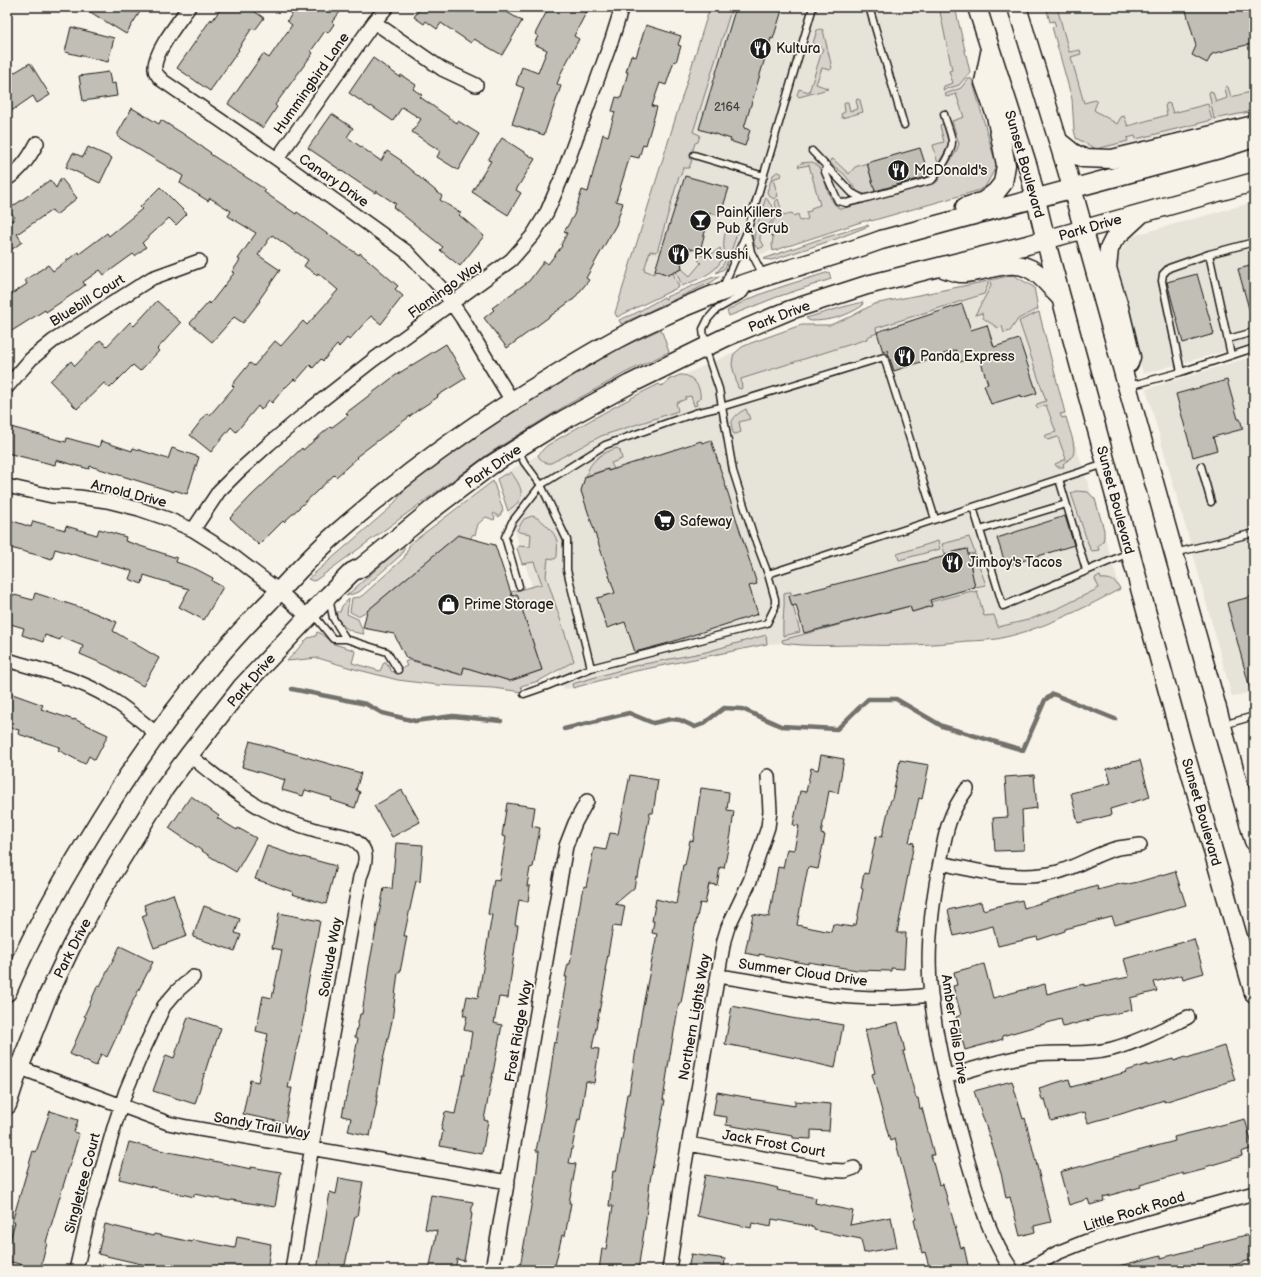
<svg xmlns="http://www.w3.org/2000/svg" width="1261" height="1277" viewBox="0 0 1261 1277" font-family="'Balsamiq Sans',sans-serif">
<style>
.built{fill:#e6e3d9}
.green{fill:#d7d3cb;stroke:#7a7874}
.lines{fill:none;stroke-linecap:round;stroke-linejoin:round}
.stream{stroke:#72716c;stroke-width:4.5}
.building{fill:#c0beb5;stroke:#1c1c1c}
.lane-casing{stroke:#1c1c1c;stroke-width:9}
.street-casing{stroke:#1c1c1c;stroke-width:16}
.secondary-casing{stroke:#1c1c1c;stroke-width:21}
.lane{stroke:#f7f3e8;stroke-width:6}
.street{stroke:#f7f3e8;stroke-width:13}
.secondary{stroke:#f7f3e8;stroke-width:18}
.labels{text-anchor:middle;stroke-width:3.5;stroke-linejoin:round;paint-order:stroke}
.number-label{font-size:12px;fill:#454442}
.poi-label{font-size:14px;fill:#1c1c1c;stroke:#f7f3e8;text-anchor:start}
.street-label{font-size:14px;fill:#1c1c1c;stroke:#f7f3e8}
</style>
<rect width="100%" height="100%" fill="#f7f3e8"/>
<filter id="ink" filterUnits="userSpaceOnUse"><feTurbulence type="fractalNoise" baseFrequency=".025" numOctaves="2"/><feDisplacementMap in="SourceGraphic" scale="8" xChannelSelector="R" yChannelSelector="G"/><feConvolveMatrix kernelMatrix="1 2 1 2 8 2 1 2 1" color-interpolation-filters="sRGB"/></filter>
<g filter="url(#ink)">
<!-- built -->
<path class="built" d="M710,7H955L969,71L993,154L996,162L984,189L864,221L773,250L706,275L617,317L615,313Z
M1048,7H1254V112L1096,152L1075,140L1076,111Z
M1254,202V343L1143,374L1115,259L1132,236Z
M1013,275L1034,287L1039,312L1065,413L1091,493L1095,499L1104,530L1105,537L1120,589L1059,619L1029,630L997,639L932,645L900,646L834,645L802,646L783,643L767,644L631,672L573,688L564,689L512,522L497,479L507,472L677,378L737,351L742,347L751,343L801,325H830L852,316L874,304Z
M1254,356V691L1232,697L1189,539L1146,389Z"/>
<!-- green -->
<path class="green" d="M710,7H732L693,132L700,135L698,142L695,143L690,159L692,160L689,168H683L681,175L679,176L657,252L650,251L644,270L654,274L655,270L668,275L673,273L679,287L617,317L615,313Z
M939,7H955L970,72L959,85L943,90L944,86L953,83L949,71L952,70Z
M1046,7H1057L1069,52L1080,50L1081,54L1071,57L1084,103L1095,100L1097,102L1094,110L1117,124L1121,117L1124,116L1128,126L1167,115L1165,106L1167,103L1170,104L1173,113L1208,104L1212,120L1136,139L1135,136L1127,138L1128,141L1096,149L1076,138L1074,130L1072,99L1052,27L1056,26L1054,21L1050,22Z
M820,29L823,30L832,68L830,70L822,68L816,84L827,88L828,89L799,97L797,95L799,89L809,92L823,48L813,43L817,30Z
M968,79H972L993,154L997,165L984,189H982L981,188L980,190L871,221L870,219L869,221H864L773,251L772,245L773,237L769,233C771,218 780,221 775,202L778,199L783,215L792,213L794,216L798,214L800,221L808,219L806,212L811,211V208L820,205L809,165L799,167L798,166L801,163L812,162C828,168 824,202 841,209L937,182L956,152L959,144L952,121L964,117L956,94L947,97L945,94L961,88Z
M1226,86L1228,87L1231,97L1254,91V111L1214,119L1209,93L1210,91L1213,92L1216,102L1227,98L1225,88Z
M857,99L860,100L863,112L842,118L841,114L845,112L844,104L845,102H848L850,111L858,109L856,100Z
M941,124L944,125L949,145L938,164L933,145L944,142L940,126Z
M831,159L834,160L849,174L855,167L867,163L875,191L865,194L858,192L844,174L831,164L830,162Z
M777,172H779L782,174L781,176L773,179L778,196L774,199L769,196L767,192L773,175Z
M766,197L770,204L774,208C776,219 766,228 760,236V241L764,245L763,247L758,249L754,244V236Z
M867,225L869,226L836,239L772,260L763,259L817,240Z
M728,227L738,231L726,266L724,269L716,273C732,257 722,257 724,240C724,235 726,231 728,227Z
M720,248L723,257C716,274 698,279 682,286L676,271L682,269L690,276L701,263L698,260L699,256L702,255L706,258Z
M829,272L831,279L777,297L729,316L727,311C754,293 798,282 829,272Z
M1013,275L1034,287L1038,309L1018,319L1010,331L1004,333L1002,326L998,328L983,318L982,313L975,315L991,286L990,280Z
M720,276L712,282L621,324L619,320L636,313L664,297L665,299H666V297L711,278Z
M988,281V285L984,294L876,328L877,333L867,337V339L741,379L742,388L741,389L738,388L732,365L733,357L734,354L742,347L751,343L801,325H830L852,316L874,304Z
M863,302L862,306C845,317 829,321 810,321L806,318L843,307Z
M1039,312L1065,413L1060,414L1062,418L1066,417C1068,426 1077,447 1073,455C1071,459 1066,461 1063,464L1064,467H1057L1055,464L1066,459L1058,437L1048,440L1045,438L1046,435L1056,432L1046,405L1038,408L1036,406L1037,404L1046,401L1019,321Z
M661,329L669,352L627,372L565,406L491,452L316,580L313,581L308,579L390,508L411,483L459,445L559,381L612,352Z
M680,375C692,374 702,387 700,399L696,401L697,405L694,406L691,396L685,397L686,399L676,403L678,411L601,436L551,463C545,464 540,460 538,455C542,452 543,448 548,445C585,423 620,403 659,384L661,386L668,382V380Z
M746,409L750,419L739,422L741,432L736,434H734C727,421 736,414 746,409Z
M617,448L620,450L622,459L611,463L614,469L608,471L607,469L586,476C590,460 602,453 617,448Z
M511,472C517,481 526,492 518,502C515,506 511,508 508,511L497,479L505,474L507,475Z
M493,481L503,510L499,517L494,513L493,515L495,517L494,520L486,517L478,524L475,535L473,534L470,539L458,535L367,611L358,616L350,612L352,598L360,597L363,595L404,558L410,544Z
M1076,491L1088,492L1095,499L1104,530V537L1103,542L1098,546L1099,550L1092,551L1090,549L1071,493Z
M532,516C540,517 555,532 557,541C558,546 557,552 557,557L555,559L548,558L546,576L574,661L539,681L521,686L523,692L493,688L437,685L398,680L351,668L318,658L287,661L308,638L316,636L317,632L320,633L334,644L354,650L355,652L352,663L380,671L384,662H386L392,672L407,666L405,662L409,660L462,675L464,667L510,681L542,670L517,594L512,596L511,592L542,584L534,562L522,564L517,548L518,546L530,547L531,534L519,532L517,530L524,519Z
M969,537L975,553L968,554L966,549L945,554L942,544Z
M938,541L940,549L899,560L897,554Z
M404,545V549L401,555L359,592L346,596Z
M975,554L986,585L975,587L971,572L972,571L969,556Z
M1100,576L1101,579C1109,578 1117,581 1120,589C1081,610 1041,630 997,639C987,640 977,641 967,641C932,645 897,646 861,645C835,645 809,647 783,643L782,640L910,606L912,612L931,606L930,602L972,591L973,592L977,591L984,616L994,615L998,627L1028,620L1059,608L1099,588L1095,579L1096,577Z
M788,592H791V595L789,596L792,606H793L800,632L783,636C782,621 785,608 784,593Z
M349,599L347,614L358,619L364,634C351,633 338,626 336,612H340L342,606Z
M766,635L767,644L631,672L573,688L572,684L634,666L706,652Z"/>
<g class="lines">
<!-- stream -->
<path class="stream" d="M292,689L366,704L382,713L415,721L453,716L501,721
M564,729L629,713L653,723L671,719L680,720L695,727L703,724L724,708L742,709L781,726L837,729L868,699H896L942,726L1023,750L1045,700L1053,694L1115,719"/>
</g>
<!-- building -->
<path class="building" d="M82,7H143L126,34Z
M222,7H248L264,18L255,30L252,28L238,49L239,50L210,91L177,68L211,19L212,21Z
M297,7H344L332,22L334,24L328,33L325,31L311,51L313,53L275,105L277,107L263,128L228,104L263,54L269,58L292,25L287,21Z
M421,7H490L498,12L500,8L522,21L502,55L474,39L471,43L441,23L437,29L426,21L424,24L414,17Z
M549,7H589L574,36L579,39L562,71L557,84L561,86L544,135L512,124L524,88L516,85L522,67L538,73L547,50L534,44L538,36L535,34Z
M736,7H783L773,39L771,38L744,128L750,130L745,146L730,141L731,139L699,129Z
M1185,7H1254V43L1212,54L1207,63L1192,55L1196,46Z
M646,25L681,36L678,45L681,46L676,62L674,61L666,85L660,83L652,106L657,107L646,145L643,144L639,158L630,156L616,201L623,203L616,225L586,278L589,280L573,300H572L507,348L484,318L494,310L492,308L529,281L544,261L548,264L562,246L561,245L567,233L564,232L574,215L582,190L588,192L603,134L608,136L615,112L612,111L616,97L621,98L628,72H626L631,55L636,57Z
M71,27L114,38L108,62L65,52Z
M373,58L400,77L401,75L416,85L413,89L422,95L420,97L457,123L458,121L479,134L458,170L437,157L440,151L412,132L421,119L402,107L393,121L371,106L370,107L349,93Z
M30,63L50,95L37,103L33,96L7,114V77Z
M109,72L111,84L115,83L117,96L83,101L79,76Z
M132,108L159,124L161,120L182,133L211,153L210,154L266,190L264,192L296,214L297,212L326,233L359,255L360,253L398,286L395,289L403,296L381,324L371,316L349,340L347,338L339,347L337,345L323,361L321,359L313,368L310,365L296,381L294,379L286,387H285L272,403L269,400L261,410L258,406L236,432L231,427L211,452L190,435L207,413L210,415L234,387L232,385L250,363L254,366L275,341L281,346L303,321L307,325L338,290L318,273L317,275L304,266L308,260L272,235L258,255L280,270L259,300L260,301L243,323L234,317L212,342L190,323L209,302L210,304L234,273L232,272L240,260L238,259L256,233L228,216L231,211L210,198L208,201L180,183L183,176L118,137V133Z
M332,114L353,128L347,137L381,161L387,151L402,161L401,162L442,196L440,200L461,213L459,215L484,236L460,266L440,250L443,247L393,207L396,204L376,191L375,193L358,182L308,148Z
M502,138L535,159L516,190L521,193L508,215L472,192L491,161L488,160Z
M88,147L112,158L100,183L66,167L73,153L83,157Z
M920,148L929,176L875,191L867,163Z
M685,176L729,188L720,216L710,213L701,247L695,250L683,247L681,261L682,269L668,275L655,270Z
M61,178L77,198L56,215L52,210L17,234L22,242L7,253V220L9,222L15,218L9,209L50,180L56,188Z
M160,187L187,214L176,225L169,218L142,243L146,247L135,256L133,254L104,275L100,270L83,282L85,285L76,292L46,312L45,310L7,334V297L27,284L25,280L48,265L53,271L78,252L79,254L107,233L109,236L142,209L140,207Z
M1254,265V315L1251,316L1238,269Z
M1197,274L1214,334L1183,343L1167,282Z
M157,301L181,323L157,349L159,351L140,371L133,365L110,388L104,383L77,409L50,381L71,361L75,366L100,340L107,346L130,322L134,326Z
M962,304L971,330L987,325L994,347L1019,339L1037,393L1021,398V395L991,404L984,385L988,384L979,356L960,362L956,350L894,371L887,350L883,352L877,332Z
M446,344L466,378L437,396L438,397L418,410L356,457L357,458L336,477L334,475L284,522L283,521L259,545L230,518L252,495L302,448L303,450L330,427L331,428L348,415L346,413L396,375Z
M1227,380L1238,419H1240L1243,429L1213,437L1217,450L1193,457L1176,394Z
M7,426L66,442L67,438L99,447L101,441L132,451L133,448L168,459L172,448L199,457L187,494L174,490V492L90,466L89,469L56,460L55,465L7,453Z
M711,440L757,584L749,586L758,614L665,644L635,652L625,622L607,628L597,598L615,593L581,491L585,477L608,469V471L701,441L702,443Z
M1065,516L1074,545L1006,566L997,538Z
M7,519L31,527L33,521L65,530L66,526L97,535L99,529L126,537L125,541L177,558L176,562L196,569L213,578L212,581L223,587L204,620L179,607L189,589L144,575L142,584L129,579L132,571L55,549L52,559L7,547Z
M458,535L495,545L512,596L517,594L542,670L510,681L464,667L462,675L406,658L394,634L363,628L367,611Z
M967,549L975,587L930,600L932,606L912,612L910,606L804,633L796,605L792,606L789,596L946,556L945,554Z
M7,593L33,600L35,593L85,609L117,622L113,631L159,658L143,686L108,666L80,654L83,646L61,637L60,640L45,635L43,642L22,635L24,628L7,623Z
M1254,596V688L1250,689L1227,603Z
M7,692L43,705L41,709L74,720V719L108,735L95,760L89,756L85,764L58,750L60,747L18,734L19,730L7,727Z
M250,741L361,773L356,790L360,792L355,808L331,800L332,798L305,790L303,796L282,790L285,780L242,767Z
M821,755L844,759L838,793L829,791L821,834L825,835L818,869L808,867L797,925L831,932L833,924L852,927L853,925H856L863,889L861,888L864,873L868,874L876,836L882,837L891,799H892L900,760L929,765L922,799L919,798L909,842L914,843L897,933H906L904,969L891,968V971L857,970L808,962V964L759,954V956L745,953L753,914L769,917L778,867L783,868L787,849L794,850L799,826L793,825L800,791L806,792L811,768L818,770Z
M1140,760L1150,797L1110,809L1111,815L1078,823L1071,793L1111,783L1107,769Z
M630,775L658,780L653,813H650L638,877H636L634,888L615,904L625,906L621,927L613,926L605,971H607L592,1048L599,1049L594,1083L586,1081L580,1120L578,1119L569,1163L576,1164L569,1203H571L565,1236L562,1235L554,1270H535L520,1267L536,1178L539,1151H536L550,1076L553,1054L552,1053L554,1042L556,1043L564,998H563L567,977H565L568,964H570L582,892L583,893L584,886L586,887L594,848L606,850L610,833L618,834Z
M1034,775L1037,808L1022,810L1024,850L995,851L993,818L1008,817L1005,777Z
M701,788L729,792L727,810L734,811L731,834L724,868L720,867L717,885L709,884L705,904L700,903L692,941L681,1003H679L669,1061L663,1100H665L650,1181L646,1218L638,1270H599L602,1249H606L613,1206H609L613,1171L616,1172L624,1128H622L627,1094H629L642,1011L657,934L652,933L654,921H652L656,899L676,904L683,865H685L690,840L693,841Z
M402,790L420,822L392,837L374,806Z
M191,796L219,816L217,818L237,830L238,828L256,838L236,872L211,857L169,828Z
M507,803L535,807L532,826L540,828L533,867L530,868L527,886H530L528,902L519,900L515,925H518L508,998L499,997L494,1023L502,1025L484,1120L488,1121L482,1154L440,1146L443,1131L441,1130L445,1112L455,1114L463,1075H465L472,1032L464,1030L467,1016H463L467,996L478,998L492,915L488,914L494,880L499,881L506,837L502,836Z
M396,843L423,845L420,882L416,881L404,936H407L400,972H398L392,1021L383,1060L376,1102H377L370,1136L348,1131L351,1118L342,1116L346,1096H347L358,1038L355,1037L360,1014H362L369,966L384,888L392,889Z
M267,846L302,858L303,857L336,866L326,904L292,894L293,892L255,879Z
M1175,871L1186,905L1115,925L1112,917L1065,929V931L1038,940L1037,937L998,946L993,926L954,936L948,910L981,902L983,910L1022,900L1024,908L1097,886L1098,890L1124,883V885L1138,882Z
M173,894L187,936L154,948L142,916L147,914L144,905Z
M204,906L240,919L235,933L241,935L235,951L193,937Z
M279,913L320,921L304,1004L305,1005L304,1016L288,1088H292L285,1123L243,1114L250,1080L258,1082L268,1034L256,1031L263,996L272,998L282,950L272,948Z
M1194,939L1204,973L1183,979L1182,975L1154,982L1157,991L1130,998L1132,1010L1093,1018V1019L1063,1027L1061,1019L1002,1036L1003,1039L965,1050L956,1017L961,1015L953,986L957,985L954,972L984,964L993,998L1045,984L1047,994L1084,984V986L1129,977L1124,959Z
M120,946L153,962L133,1001L107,1057L101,1054L96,1066L70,1054L86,1017L84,1016L98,985L100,986Z
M732,1006L791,1018L809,1021V1020L821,1021L843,1025L835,1068L801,1060V1059L725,1044Z
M188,1017L221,1028L211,1056H210L195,1104L153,1091L166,1055L174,1058Z
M898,1022L905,1051H903L916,1098H918L920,1109L922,1108L934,1155H931L939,1185L943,1184L961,1248L964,1247L969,1270H930L925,1252L922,1253L914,1220L916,1219L895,1139L890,1141L872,1074L875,1073L865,1030Z
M1224,1046L1235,1080L1164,1102V1100L1121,1114L1088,1123L1085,1112L1051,1121L1045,1099L1042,1100L1039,1088L1069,1079L1071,1087L1127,1072L1126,1071L1148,1064V1066L1173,1059L1174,1061L1186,1057L1187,1058Z
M1012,1081L1023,1119L1025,1118L1051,1222L1034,1226L1035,1232L1020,1236L1010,1197L1006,1198L1002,1177L994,1150L974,1091Z
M717,1092L751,1098L750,1099L795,1106V1101L831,1104L829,1131L811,1130V1139L793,1138V1136L726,1125L727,1117L713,1115Z
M50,1111L78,1120L74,1132L79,1134L46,1242L47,1243L40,1270H22L24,1265L7,1261V1250L15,1222H12L33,1151L36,1152Z
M1245,1119L1253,1148L1241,1152L1242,1156L1205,1167L1206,1169L1183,1175V1173L1140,1185L1141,1187L1103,1197L1104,1201L1090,1205L1088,1199L1069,1205L1060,1172L1175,1141L1174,1137Z
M129,1142L168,1152L190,1156L251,1169V1167L281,1172L275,1207L231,1200L230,1201L194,1194V1197L119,1179Z
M705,1175L766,1185L778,1188L777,1190L816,1198L815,1203L853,1211L850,1225L891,1217L897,1247L864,1253L861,1239L814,1230V1227L772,1219L771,1227L752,1223L751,1228L697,1216Z
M339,1178L363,1182L357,1216H355L344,1270H317L330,1192L336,1194Z
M431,1195L473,1202L471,1214H472L464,1261L457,1259L455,1270H429L437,1231L425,1229Z
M105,1224L153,1236L154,1234L192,1242L193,1240L235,1248L237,1237L271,1244L267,1270H167L98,1254Z
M1254,1233V1259L1217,1270H1119V1266L1161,1255V1258L1204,1247L1203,1246Z
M691,1254L725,1259L724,1270H688Z"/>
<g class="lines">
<defs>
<path id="lane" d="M869,7L904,125
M812,151L852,193L863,199L932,180C939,172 953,151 952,141C951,132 946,122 944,114
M694,155L764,176
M826,165L825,172L838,201L846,203L863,199
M747,232L751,252L763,275
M1209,254L1231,355
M723,287L747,232L813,7
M1228,339L1254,332
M1181,372L1162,281L1163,274L1169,268L1209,254L1254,242
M1129,386L1181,372L1254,348
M518,449L524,462L541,485L605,445L695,413L721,407L884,357L935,519
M1201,466L1211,502
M1059,479L1086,570
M973,507L1003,606L1129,553
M980,530L1066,504
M1175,553L1254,533
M768,574L1105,464
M519,586L505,537L512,522L541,485L567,540V570L591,668L767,623L775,607V599L768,574L753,534L733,471L719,389L705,348L703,329L708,319L716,310L744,294L749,286
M313,614L333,639H346L333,618L329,598
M346,639L387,652L398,670
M524,694L547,686L591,668
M1223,725L1254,716"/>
<path id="street" d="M189,7C180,20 153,53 155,69C155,74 160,78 163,81L277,159L407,252L442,289L462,318L512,401
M374,22L442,69L476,85
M277,159L374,22L387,7
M7,179C21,170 29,158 37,143
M7,387L31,359L53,341L152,278L199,261
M7,486L52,496L79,497L107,501L139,509L168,519L193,530L225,550L279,591L308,617
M193,530L219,491L238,472L269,444L313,407L373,360L511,260L533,235L547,212L562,177L612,39L622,7
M7,660C41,670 77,678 108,697C125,707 141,721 157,734
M189,755C213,774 236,794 263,809C279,818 298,825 316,830C331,835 350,833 361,846C369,854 364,868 360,877L309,1164L292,1270
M967,789C947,816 945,836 939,868C931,910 926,953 931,995C937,1049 951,1102 966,1155C978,1194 988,1236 1012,1270
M940,863C979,871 1018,882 1058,872C1079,866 1097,853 1118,848C1125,847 1133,846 1140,845
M718,976C764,982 809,994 854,997C879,999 906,998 931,995
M7,1063L168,1123L187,1127L508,1182
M945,1077C975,1069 1005,1058 1037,1054C1062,1051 1087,1056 1112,1049C1138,1042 1163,1029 1188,1017
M689,1144L827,1170L845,1171L854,1168
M76,1270L89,1214L115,1124L126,1091L141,1055L164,1006L177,991L193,977
M492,1270L566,846L575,823L587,801
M669,1270L682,1181L724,940L728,927L750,881L768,827L770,811L768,776
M1028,1270L1057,1253L1087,1241L1114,1232L1254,1193"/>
<path id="secondary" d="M977,7L1028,167L1049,253L1182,743L1254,993
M1017,7L1067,170L1254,841
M1058,141L1073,153L1083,158L1112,159L1254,125
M965,207L984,201L996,192L1003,183L1006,165L996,116L984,82L990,53
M943,268C950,270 958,274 964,273C985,272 1008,259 1028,268C1041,273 1051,288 1060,297
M1129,363L1131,357L1119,307L1107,268L1109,249L1114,239L1141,214
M7,992C29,939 58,888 88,839C125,777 166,718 213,663C231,642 250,621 270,601C291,578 313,554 337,533C402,476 471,425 545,381C581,359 617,337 655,320C691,303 729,288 767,276C805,264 843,254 881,240L1223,148L1254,138
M7,1105L19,1068L46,1000L71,947L100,893L164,789L189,755L242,687L329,595L352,572L362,567L434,508L491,465L518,448L565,419L630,384L726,337L790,310L867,285L1027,245L1254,182"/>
</defs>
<!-- lane casing -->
<use href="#lane" class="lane-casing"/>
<!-- street casing -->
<use href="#street" class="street-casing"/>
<!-- secondary casing -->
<use href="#secondary" class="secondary-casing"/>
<!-- lane -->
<use href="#lane" class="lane"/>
<!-- street -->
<use href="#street" class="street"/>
<!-- secondary -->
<use href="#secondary" class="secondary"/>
</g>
</g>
<!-- icons -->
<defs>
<symbol id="restaurant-disc" viewBox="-11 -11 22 22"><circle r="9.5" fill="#1c1c1c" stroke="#f7f3e8"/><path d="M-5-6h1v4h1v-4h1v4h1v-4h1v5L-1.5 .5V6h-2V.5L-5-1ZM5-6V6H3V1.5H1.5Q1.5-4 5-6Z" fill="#fff"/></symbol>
<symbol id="bar-disc" viewBox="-11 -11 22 22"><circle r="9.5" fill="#1c1c1c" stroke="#f7f3e8"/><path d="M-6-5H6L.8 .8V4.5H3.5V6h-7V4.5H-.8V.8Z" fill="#fff"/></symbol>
<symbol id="supermarket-disc" viewBox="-11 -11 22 22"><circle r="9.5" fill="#1c1c1c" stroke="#f7f3e8"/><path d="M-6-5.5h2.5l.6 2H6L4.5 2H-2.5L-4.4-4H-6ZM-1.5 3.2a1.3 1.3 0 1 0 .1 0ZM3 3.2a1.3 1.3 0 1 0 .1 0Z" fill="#fff"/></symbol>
<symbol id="shop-disc" viewBox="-11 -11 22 22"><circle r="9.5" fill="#1c1c1c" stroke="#f7f3e8"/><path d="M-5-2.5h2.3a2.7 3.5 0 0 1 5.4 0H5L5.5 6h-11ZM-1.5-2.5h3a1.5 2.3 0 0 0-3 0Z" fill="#fff"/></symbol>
</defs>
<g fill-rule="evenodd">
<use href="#restaurant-disc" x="748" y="36" width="25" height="25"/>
<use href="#restaurant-disc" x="886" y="158" width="25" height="25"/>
<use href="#bar-disc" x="688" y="208" width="25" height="25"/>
<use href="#restaurant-disc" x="666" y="242" width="25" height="25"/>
<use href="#restaurant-disc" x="892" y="344" width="25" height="25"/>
<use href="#supermarket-disc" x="652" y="508" width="25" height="25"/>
<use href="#restaurant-disc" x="940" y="550" width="25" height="25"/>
<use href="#shop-disc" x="436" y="592" width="25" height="25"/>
</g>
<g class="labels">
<!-- number labels -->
<g class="number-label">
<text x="727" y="111">2164</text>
</g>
<!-- poi labels -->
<g class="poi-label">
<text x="776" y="53">Kultura</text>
<text x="914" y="175">McDonald's</text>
<text x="716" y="217">PainKillers<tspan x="716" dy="16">Pub &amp; Grub</tspan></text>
<text x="694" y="259">PK sushi</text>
<text x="920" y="361">Panda Express</text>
<text x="680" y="526">Safeway</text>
<text x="968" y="567">Jimboy's Tacos</text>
<text x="464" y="609">Prime Storage</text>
</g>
<!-- street labels -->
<g class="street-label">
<text transform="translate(311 83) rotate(-55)" y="5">Hummingbird Lane</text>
<text transform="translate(1025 164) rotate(74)" y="5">Sunset Boulevard</text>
<text transform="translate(334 180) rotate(35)" y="5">Canary Drive</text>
<text transform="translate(1090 227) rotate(-16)" y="5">Park Drive</text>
<text transform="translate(445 289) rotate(-36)" y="5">Flamingo Way</text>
<text transform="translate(87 300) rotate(-32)" y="5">Bluebill Court</text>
<text transform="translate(779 316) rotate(-21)" y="5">Park Drive</text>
<text transform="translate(493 466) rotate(-35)" y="5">Park Drive</text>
<text transform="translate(129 493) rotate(14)" y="5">Arnold Drive</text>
<text transform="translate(1116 500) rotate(75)" y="5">Sunset Boulevard</text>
<text transform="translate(251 680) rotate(-49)" y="5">Park Drive</text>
<text transform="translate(1202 812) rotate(74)" y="5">Sunset Boulevard</text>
<text transform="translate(72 948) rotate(-63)" y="5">Park Drive</text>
<text transform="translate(330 957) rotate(-80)" y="5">Solitude Way</text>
<text transform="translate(803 972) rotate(8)" y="5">Summer Cloud Drive</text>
<text transform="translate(694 1017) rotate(-80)" y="5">Northern Lights Way</text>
<text transform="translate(955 1029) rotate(81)" y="5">Amber Falls Drive</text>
<text transform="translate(518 1031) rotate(-80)" y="5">Frost Ridge Way</text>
<text transform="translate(262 1125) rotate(10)" y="5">Sandy Trail Way</text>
<text transform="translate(774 1143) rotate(10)" y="5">Jack Frost Court</text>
<text transform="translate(82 1183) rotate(-75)" y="5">Singletree Court</text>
<text transform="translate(1134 1211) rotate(-17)" y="5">Little Rock Road</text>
</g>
</g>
<!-- margin -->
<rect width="1261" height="1277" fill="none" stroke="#f7f3e8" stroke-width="24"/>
<rect x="12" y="12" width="1237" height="1253" fill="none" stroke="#1c1c1c" stroke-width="1.5" filter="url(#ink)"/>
</svg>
